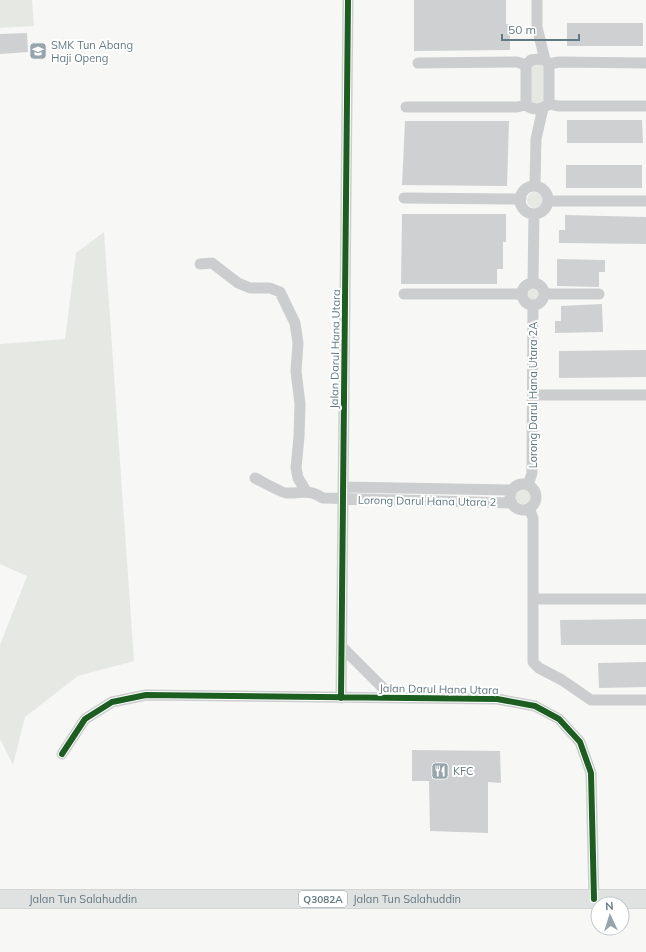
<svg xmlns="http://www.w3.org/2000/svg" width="646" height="952" viewBox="0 0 646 952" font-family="Mulish,sans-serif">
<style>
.green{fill:#e6e9e3}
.building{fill:#ced0d1}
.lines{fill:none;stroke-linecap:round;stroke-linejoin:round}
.trunk-casing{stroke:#d4d5d4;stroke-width:20}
.minor{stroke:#cccdce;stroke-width:11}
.trunk{stroke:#e0e1e1;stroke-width:18}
.cycleway-casing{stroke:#fff;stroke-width:8}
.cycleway{stroke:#1b5e20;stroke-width:6}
.labels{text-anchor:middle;stroke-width:4;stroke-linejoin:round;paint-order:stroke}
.shield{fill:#fff;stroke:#90a1a8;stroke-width:1}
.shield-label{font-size:10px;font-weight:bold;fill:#617982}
.poi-label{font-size:11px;fill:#617982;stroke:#fff;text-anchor:start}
.street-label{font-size:11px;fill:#617982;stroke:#fff}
</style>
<rect width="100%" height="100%" fill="#f7f7f6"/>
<!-- green -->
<path class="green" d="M0,0H32L34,26L0,28Z
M533,64H541L544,66L545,100L540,105L531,103L529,69Z
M527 200a8 8 0 1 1 16 0a8 8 0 1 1-16 0Z
M104,232L134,661L78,676L25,717L13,765L0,739V645L27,576L0,564V344L65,339L76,253Z
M525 294a8 8 0 1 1 16 0a8 8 0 1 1-16 0Z
M515 496a8 8 0 1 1 16 0a8 8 0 1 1-16 0Z"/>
<!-- building -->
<path class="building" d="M414,0H506V24H510V50L414,51Z
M567,23H643V46H567Z
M27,33L28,52L0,54V34Z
M567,120H642L643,143H567Z
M405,121H509L507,186L402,185Z
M566,165H642V188H566Z
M402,214H506V242H503V269H497V284H401Z
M565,215L646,217V244L559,243V230H565Z
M557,259L605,260V272H599V287L557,286Z
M602,304L603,332L555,333V321H561V306Z
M646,350V377L559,378V351Z
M646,619V645H561L560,620Z
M646,662V687L599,688L598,663Z
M412,750L500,751L501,783L488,782V833L430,831L429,781H412Z"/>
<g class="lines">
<defs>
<g id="trunk">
<path id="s1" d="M0,899H646"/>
</g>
</defs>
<!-- trunk casing -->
<use href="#trunk" class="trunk-casing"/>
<!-- minor -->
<path class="minor" d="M537,0V27L545,60
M538,59L545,60L549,64V104C541,110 534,111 526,105V65L531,60Z
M418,63L517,62L526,65
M549,64L559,62L646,63
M549,104L558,106H646
M406,107H517L526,105
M535,186L536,139L543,108
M520 200a14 14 0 1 1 28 0a14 14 0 1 1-28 0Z
M404,198L521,199
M548,201H646
M200,264L212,263L238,283L250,288H270L280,292L295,323L298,343L296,371L300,404L299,437L296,468L298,478L306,491
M533,282L534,214
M522 294a11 11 0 1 1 22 0a11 11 0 1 1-22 0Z
M404,294H522
M545,294H599
M533,395H646
M255,478C261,481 282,493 286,493C302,494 307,488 323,498L512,503
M510 497a13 13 0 1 1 26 0a13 13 0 1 1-26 0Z
M528,485L532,473L533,305
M343,487L512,490
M529,508L533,518V662L539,668L562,680L591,700H646
M533,599H646
M342,647L393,698
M341,698L348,0
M62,754L85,719L112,702L146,695L497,699L535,706L559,719L580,742L591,773L594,899"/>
<!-- trunk -->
<use href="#trunk" class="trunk"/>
<defs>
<path id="cycleway" d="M341,698L348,0
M62,754L85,719L112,702L146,695L497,699L535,706L559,719L580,742L591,773L594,899"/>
</defs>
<!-- cycleway casing -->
<use href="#cycleway" class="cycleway-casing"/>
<!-- cycleway -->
<use href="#cycleway" class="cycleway"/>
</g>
<!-- icons -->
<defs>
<symbol id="school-square" viewBox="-11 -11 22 22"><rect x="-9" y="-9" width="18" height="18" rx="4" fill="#96a5ab" stroke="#fff"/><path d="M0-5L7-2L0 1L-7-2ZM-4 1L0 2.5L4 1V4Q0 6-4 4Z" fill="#fff"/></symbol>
<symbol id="restaurant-square" viewBox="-11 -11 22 22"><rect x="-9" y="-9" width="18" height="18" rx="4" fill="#96a5ab" stroke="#fff"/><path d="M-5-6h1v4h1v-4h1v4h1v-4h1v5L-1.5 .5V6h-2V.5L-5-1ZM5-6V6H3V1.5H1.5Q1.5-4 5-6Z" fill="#fff"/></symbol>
</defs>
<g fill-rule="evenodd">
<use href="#school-square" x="28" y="41" width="20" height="20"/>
<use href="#restaurant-square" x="430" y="761" width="20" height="20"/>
</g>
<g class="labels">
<!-- shield labels -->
<rect class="shield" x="299" y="891" width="48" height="16" rx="3"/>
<g class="shield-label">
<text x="323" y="903">Q3082A</text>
</g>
<!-- poi labels -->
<g class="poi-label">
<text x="51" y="49">SMK Tun Abang<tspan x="51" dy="13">Haji Openg</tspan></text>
<text x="453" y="775">KFC</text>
</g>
<!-- street labels -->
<g class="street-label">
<text transform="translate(335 349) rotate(-89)" y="4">Jalan Darul Hana Utara</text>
<text transform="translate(533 395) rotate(-90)" y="4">Lorong Darul Hana Utara 2A</text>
<text transform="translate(427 501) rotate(1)" y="4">Lorong Darul Hana Utara 2</text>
<text transform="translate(439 689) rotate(1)" y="4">Jalan Darul Hana Utara</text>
<text dy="4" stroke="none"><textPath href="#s1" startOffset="83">Jalan Tun Salahuddin</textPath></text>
<text dy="4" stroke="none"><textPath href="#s1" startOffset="407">Jalan Tun Salahuddin</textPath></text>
</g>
</g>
<!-- north arrow -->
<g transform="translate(610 916) rotate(356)"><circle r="19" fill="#ffffff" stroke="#c0c9cd"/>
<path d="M0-3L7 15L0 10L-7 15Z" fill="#96a5ab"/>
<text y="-6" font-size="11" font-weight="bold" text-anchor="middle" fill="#617982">N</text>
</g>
<!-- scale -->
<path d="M502 34v6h77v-6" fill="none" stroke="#617982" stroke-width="2"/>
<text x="508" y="34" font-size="12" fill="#617982" stroke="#ffffff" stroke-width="3" paint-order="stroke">50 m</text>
</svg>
